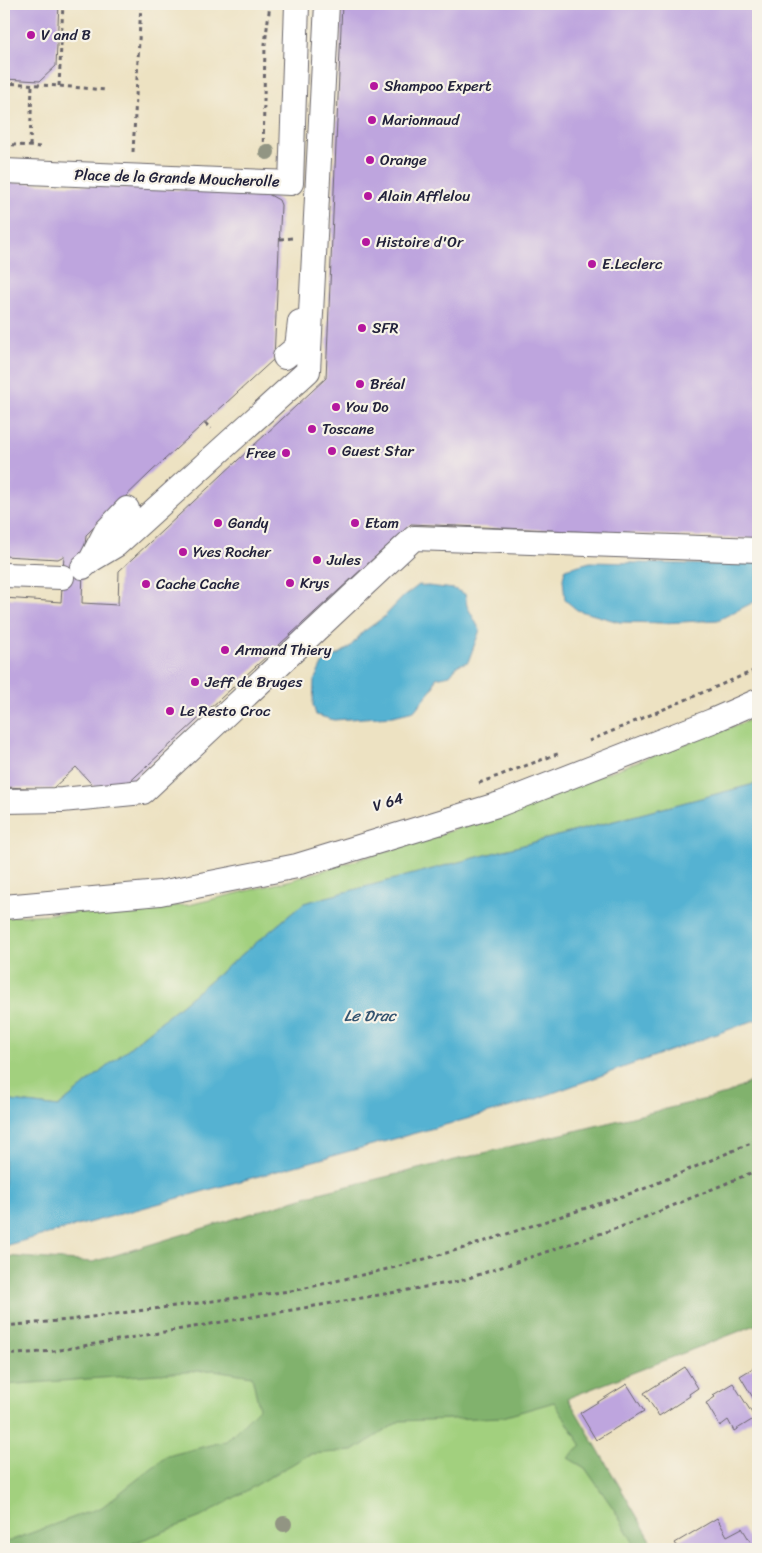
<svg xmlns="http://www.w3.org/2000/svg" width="762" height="1553" viewBox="0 0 762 1553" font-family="Sriracha,sans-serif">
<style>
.green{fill:#a2d07e;stroke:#62795c}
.forest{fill:#81b26d;stroke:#526a54}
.water{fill:#54b2d2;stroke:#3b6a86}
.building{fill:#bea5de}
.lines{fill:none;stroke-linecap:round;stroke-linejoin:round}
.minor-casing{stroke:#69656a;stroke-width:26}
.path{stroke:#69656a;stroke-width:3;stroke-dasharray:4 4;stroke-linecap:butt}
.minor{stroke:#fff;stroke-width:24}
.tree{fill:#929583}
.poi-dot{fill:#b5179e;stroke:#f7f3e8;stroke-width:2}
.labels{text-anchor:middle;stroke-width:4.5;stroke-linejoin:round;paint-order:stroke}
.poi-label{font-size:15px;fill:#22223b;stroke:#f7f3e8;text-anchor:start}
.street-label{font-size:15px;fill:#22223b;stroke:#f7f3e8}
.water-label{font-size:16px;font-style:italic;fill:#345470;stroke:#f7f3e8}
</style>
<rect width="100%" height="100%" fill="#f7f3e8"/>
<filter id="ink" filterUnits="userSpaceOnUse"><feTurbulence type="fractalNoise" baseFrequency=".02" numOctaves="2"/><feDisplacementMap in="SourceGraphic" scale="10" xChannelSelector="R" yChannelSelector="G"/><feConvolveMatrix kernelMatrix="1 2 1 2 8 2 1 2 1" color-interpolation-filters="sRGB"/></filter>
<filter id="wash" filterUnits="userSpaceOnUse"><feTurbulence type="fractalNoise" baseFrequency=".0096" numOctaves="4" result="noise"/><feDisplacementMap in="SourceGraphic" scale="20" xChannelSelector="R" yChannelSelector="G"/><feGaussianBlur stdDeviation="1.12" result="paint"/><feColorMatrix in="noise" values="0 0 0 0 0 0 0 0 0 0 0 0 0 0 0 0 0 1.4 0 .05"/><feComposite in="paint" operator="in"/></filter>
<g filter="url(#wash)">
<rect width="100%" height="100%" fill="#ede2c2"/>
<!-- green -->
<path class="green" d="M758,717V783L304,903L58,1107L4,1100V917L189,905L292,880L439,835Z
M257,1349L567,1398L656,1549H4V1371Z"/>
<!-- forest -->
<path class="forest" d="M758,1078V1324L568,1398L656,1549H633L632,1540L613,1508L585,1468L568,1458L582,1446L554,1402L503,1417L400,1421L353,1451L310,1454L201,1517L119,1549H4V1543L102,1507L167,1456L226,1441L259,1408L252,1376L214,1370L4,1385V1256L93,1262L315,1194L727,1094Z"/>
<!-- water -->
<path class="water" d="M590,562L729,565L754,562L758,565V600L718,620L663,623L619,622L577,610L565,600L563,579L565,569Z
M419,585L454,589L465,594L467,606L480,630L468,662L458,665L450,675L436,678L433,688L414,711L393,716L334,720L316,715L313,705L314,681L322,664L349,648L363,632L384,617L403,597Z
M758,783V1019L525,1103L4,1246V1100L58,1107L304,903Z"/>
<g id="blocks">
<!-- building -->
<path class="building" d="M4,4H59L56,66L40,81L4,79Z
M342,4H758V539L411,524L124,787L98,791L76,767L52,789L4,787V598L61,602L64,556L58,559L4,556V182L268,194L279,200L281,205L274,359L151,472L86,535L83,567L82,603L118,605L119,571L326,378Z
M758,1365V1400L755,1401L740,1376Z
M685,1367L698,1388L689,1394L690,1396L659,1416L644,1393Z
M733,1383L755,1418L734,1431L728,1420L720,1426L706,1403L715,1397L713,1395Z
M627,1384L644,1411L596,1440L580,1413Z
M717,1518L727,1536L742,1528L755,1549H679L675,1543Z"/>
</g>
</g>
<g filter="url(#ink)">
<use href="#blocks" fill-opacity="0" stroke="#69656a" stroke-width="1"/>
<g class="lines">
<defs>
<path id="minor" d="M4,171L291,183L297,4
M285,357L297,347L300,322
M91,560L106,531L127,509
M83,567L91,560L116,545L308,371L327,4
M4,575L62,577
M4,801L62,800L143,792L414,538L758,550
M4,907L160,893L297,866L500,804L712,721L758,701"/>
</defs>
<!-- minor casing -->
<use href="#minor" class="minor-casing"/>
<!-- path -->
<path class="path" d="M4,83L59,86L106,90
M59,86L63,4
M4,144L41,147
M30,146L32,85
M133,152L141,4
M263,158L265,44L270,4
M280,239L293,238
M205,423L211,429
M589,741L758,669
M479,783L560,753
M4,1326L69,1320L297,1290L396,1267L464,1248L641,1190L758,1140
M4,1355L54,1351L460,1281L629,1224L758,1170"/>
<!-- minor -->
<use href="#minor" class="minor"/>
</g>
<!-- trees -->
<g class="tree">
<circle cx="267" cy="152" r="8"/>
<circle cx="284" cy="1524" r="8"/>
</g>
</g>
<!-- markers -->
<g class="poi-dot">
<circle cx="31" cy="35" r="5"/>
<circle cx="374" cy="86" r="5"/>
<circle cx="372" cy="120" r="5"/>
<circle cx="370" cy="160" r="5"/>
<circle cx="368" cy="196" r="5"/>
<circle cx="366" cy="242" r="5"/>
<circle cx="592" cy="264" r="5"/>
<circle cx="362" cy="328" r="5"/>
<circle cx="360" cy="384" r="5"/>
<circle cx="336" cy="407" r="5"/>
<circle cx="312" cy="429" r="5"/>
<circle cx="332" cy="451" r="5"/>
<circle cx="286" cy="453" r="5"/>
<circle cx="218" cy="523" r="5"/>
<circle cx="355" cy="523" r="5"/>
<circle cx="183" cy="552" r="5"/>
<circle cx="317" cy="560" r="5"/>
<circle cx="290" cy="583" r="5"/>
<circle cx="146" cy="584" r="5"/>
<circle cx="225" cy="650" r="5"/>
<circle cx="195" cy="682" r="5"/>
<circle cx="170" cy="711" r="5"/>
</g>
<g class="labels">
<!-- poi labels -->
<g class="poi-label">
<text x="41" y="40">V and B</text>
<text x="384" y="91">Shampoo Expert</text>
<text x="382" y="125">Marionnaud</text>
<text x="380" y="165">Orange</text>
<text x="378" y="201">Alain Afflelou</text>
<text x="376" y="247">Histoire d'Or</text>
<text x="602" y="269">E.Leclerc</text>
<text x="372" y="333">SFR</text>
<text x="370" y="389">Bréal</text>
<text x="346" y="412">You Do</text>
<text x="322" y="434">Toscane</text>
<text x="342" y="456">Guest Star</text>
<text x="276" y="458" text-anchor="end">Free</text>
<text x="228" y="528">Gandy</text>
<text x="365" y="528">Etam</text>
<text x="193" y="557">Yves Rocher</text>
<text x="327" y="565">Jules</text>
<text x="300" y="588">Krys</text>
<text x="156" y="589">Cache Cache</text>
<text x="235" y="655">Armand Thiery</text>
<text x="205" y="687">Jeff de Bruges</text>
<text x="180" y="716">Le Resto Croc</text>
</g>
<!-- street labels -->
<g class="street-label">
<text transform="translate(177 178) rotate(2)" y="5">Place de la Grande Moucherolle</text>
<text transform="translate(388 802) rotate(-17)" y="5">V 64</text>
</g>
<!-- water labels -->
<g class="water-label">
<text x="370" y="1021">Le Drac</text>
</g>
</g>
<!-- margin -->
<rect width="762" height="1553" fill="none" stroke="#f7f3e8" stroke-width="20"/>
</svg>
